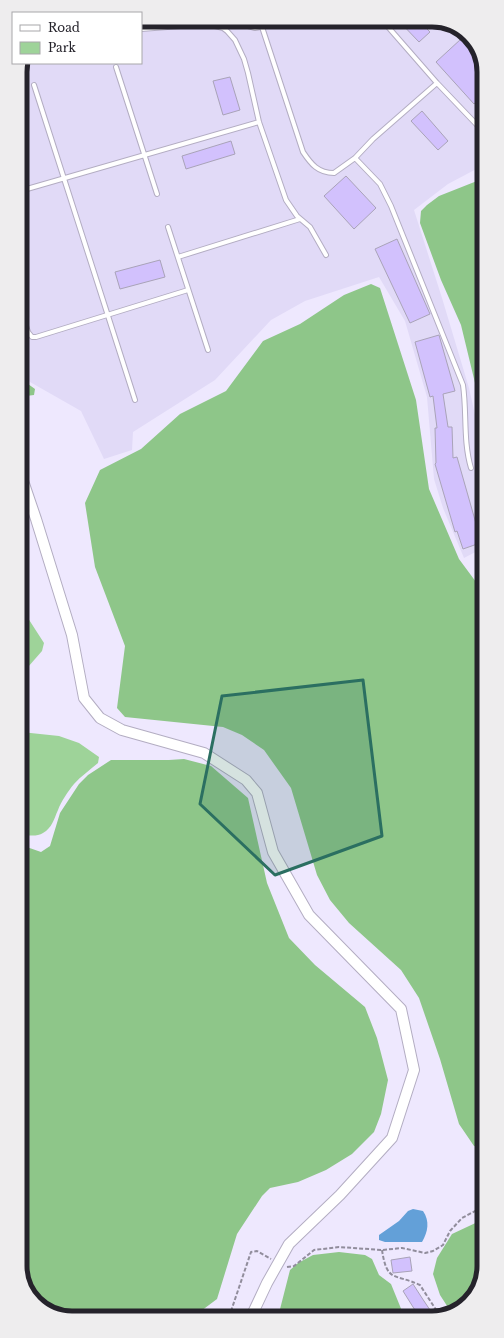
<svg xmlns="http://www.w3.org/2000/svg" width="504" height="1338" viewBox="0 0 504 1338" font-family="'Libre Baskerville',serif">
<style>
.built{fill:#e1daf7}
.green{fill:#9ed399}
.forest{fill:#8ec689}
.water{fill:#63a0d8}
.building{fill:#d2c1fd;stroke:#a9a3b8}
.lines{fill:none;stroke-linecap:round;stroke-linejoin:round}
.service-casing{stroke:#b3adc2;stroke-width:6}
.tertiary-casing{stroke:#b3adc2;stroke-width:12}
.path{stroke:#918d9c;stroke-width:2;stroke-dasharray:4 2;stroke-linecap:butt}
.service{stroke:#fff;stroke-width:4}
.tertiary{stroke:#fff;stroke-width:10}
.marked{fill:#2b6f61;fill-opacity:0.2;stroke:#2b6f61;stroke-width:3;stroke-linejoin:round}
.rim{fill:none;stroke:#25232b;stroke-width:5}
</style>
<rect width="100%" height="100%" fill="#eee8fe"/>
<!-- built -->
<path class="built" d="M141,20H436L466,33L482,58V166L448,184L414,210L442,298L469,388L483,450V548L464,558L443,508L434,479L427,397L405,321L379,277L305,301L271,320L215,380L133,432L132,450L104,459L81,411L30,382L21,363L20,69L23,63H141Z"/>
<!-- green -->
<path class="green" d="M21,554L25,591L24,612L44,643L42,651L21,675Z
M21,732L59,736L79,743L99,757L98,763C90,770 81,776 74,784C68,791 61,802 58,810C54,819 52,828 43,833C37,837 28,835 21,835Z"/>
<!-- forest -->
<path class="forest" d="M482,179L483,416L461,325L441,280L420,223L421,211L427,205L439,196Z
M371,284L380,288L416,400L429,489L459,559L476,582L483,588L484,1148L474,1146L459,1124L440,1059L419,998L401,970L349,923L330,900L317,875L291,788L264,750L242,735L223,727L125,717L117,708L125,646L95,567L85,503L100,470L141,449L180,414L226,391L263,341L300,324L344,295Z
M21,373L28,384L35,389L34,395L26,396L21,393Z
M184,759L211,766L248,798L267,883L289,938L315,965L365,1007L377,1038L388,1080L381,1114L374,1132L352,1154L326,1170L298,1182L270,1188L262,1196L237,1234L217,1299L193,1317L68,1318L40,1307L22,1280L21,845L41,852L50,846L60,813L79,784L88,775L111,760H169Z
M484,1219V1266L473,1298L451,1312L440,1295L433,1274L437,1258L452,1234Z
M339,1252L365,1255L372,1259L379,1275L391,1284L404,1316L278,1317L290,1270L298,1263L313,1255Z"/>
<!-- water -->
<path class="water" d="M413,1209L423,1211C430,1221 428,1232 422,1242H385L379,1240V1235L399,1221L408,1211Z"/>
<!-- building -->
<path class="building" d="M398,20H418L430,32L419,42Z
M461,39L482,63V97L474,104L436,62Z
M230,77L240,110L223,115L213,81Z
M422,111L448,141L438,150L411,121Z
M231,141L235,154L186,169L182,156Z
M346,176L376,208L354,229L324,196Z
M397,239L430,314L410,323L375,249Z
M160,260L165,277L120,289L115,272Z
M439,335L455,391L443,394L448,427H452L453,458L457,457L477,527L483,526V542L463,549L457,531L455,532L435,464L436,463L435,428H437L433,396L430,397L415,342Z
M410,1257L412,1271L393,1273L391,1260Z
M413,1284L422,1298L434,1316H419L413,1307L403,1291Z"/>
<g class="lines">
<defs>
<path id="service" d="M244,20L248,26L255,28L299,20
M382,20L437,83L478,126H482
M262,27L303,152C311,164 318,173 334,173L355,158L373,139L437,83
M141,29L207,24L223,28L227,31L235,40L244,59L248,73L259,122L286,200L297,216L310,227L326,255
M116,67L157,194
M34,85L135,400
M355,158L380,184L391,206L463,385C467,413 463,441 471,468
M20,191L259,122
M168,227L208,350
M178,257L300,219
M20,307L28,332L32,337H36L188,290"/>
<path id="tertiary" d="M21,475L36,519L72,635L84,698L100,718L122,730L204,753L246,780L257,793L273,852L309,915L401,1009L414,1070L392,1138L340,1195L289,1244L267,1283L251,1317"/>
</defs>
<!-- service casing -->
<use href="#service" class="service-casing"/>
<!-- tertiary casing -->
<use href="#tertiary" class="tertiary-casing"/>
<!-- path -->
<path class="path" d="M382,1250C387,1283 394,1273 420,1285L440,1316
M287,1267L294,1266L314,1250L339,1247L382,1250L402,1248L425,1253L433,1251L443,1245L450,1231L462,1218L477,1210L484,1208
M229,1317L251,1252L257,1251L271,1259"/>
<!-- service -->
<use href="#service" class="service"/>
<!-- tertiary -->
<use href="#tertiary" class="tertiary"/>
</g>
<!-- marked area -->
<path class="marked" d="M363,680L382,836L275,875L200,804L222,696Z"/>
<!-- crop -->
<path d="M0 0H504V1338H0ZM72 27H432A45 45 0 0 1 477 72V1266A45 45 0 0 1 432 1311H72A45 45 0 0 1 27 1266V72A45 45 0 0 1 72 27Z" fill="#eeedee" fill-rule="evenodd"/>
<path class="rim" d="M72 27H432A45 45 0 0 1 477 72V1266A45 45 0 0 1 432 1311H72A45 45 0 0 1 27 1266V72A45 45 0 0 1 72 27Z"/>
<!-- legend -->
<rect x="12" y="12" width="130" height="52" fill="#ffffff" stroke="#a8a7aa"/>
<rect x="20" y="25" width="20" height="6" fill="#ffffff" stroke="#a8a7aa"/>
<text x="48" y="32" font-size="12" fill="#25232b">Road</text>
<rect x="20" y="42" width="20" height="12" fill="#9ed399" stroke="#a8a7aa"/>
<text x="48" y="52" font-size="12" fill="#25232b">Park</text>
</svg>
